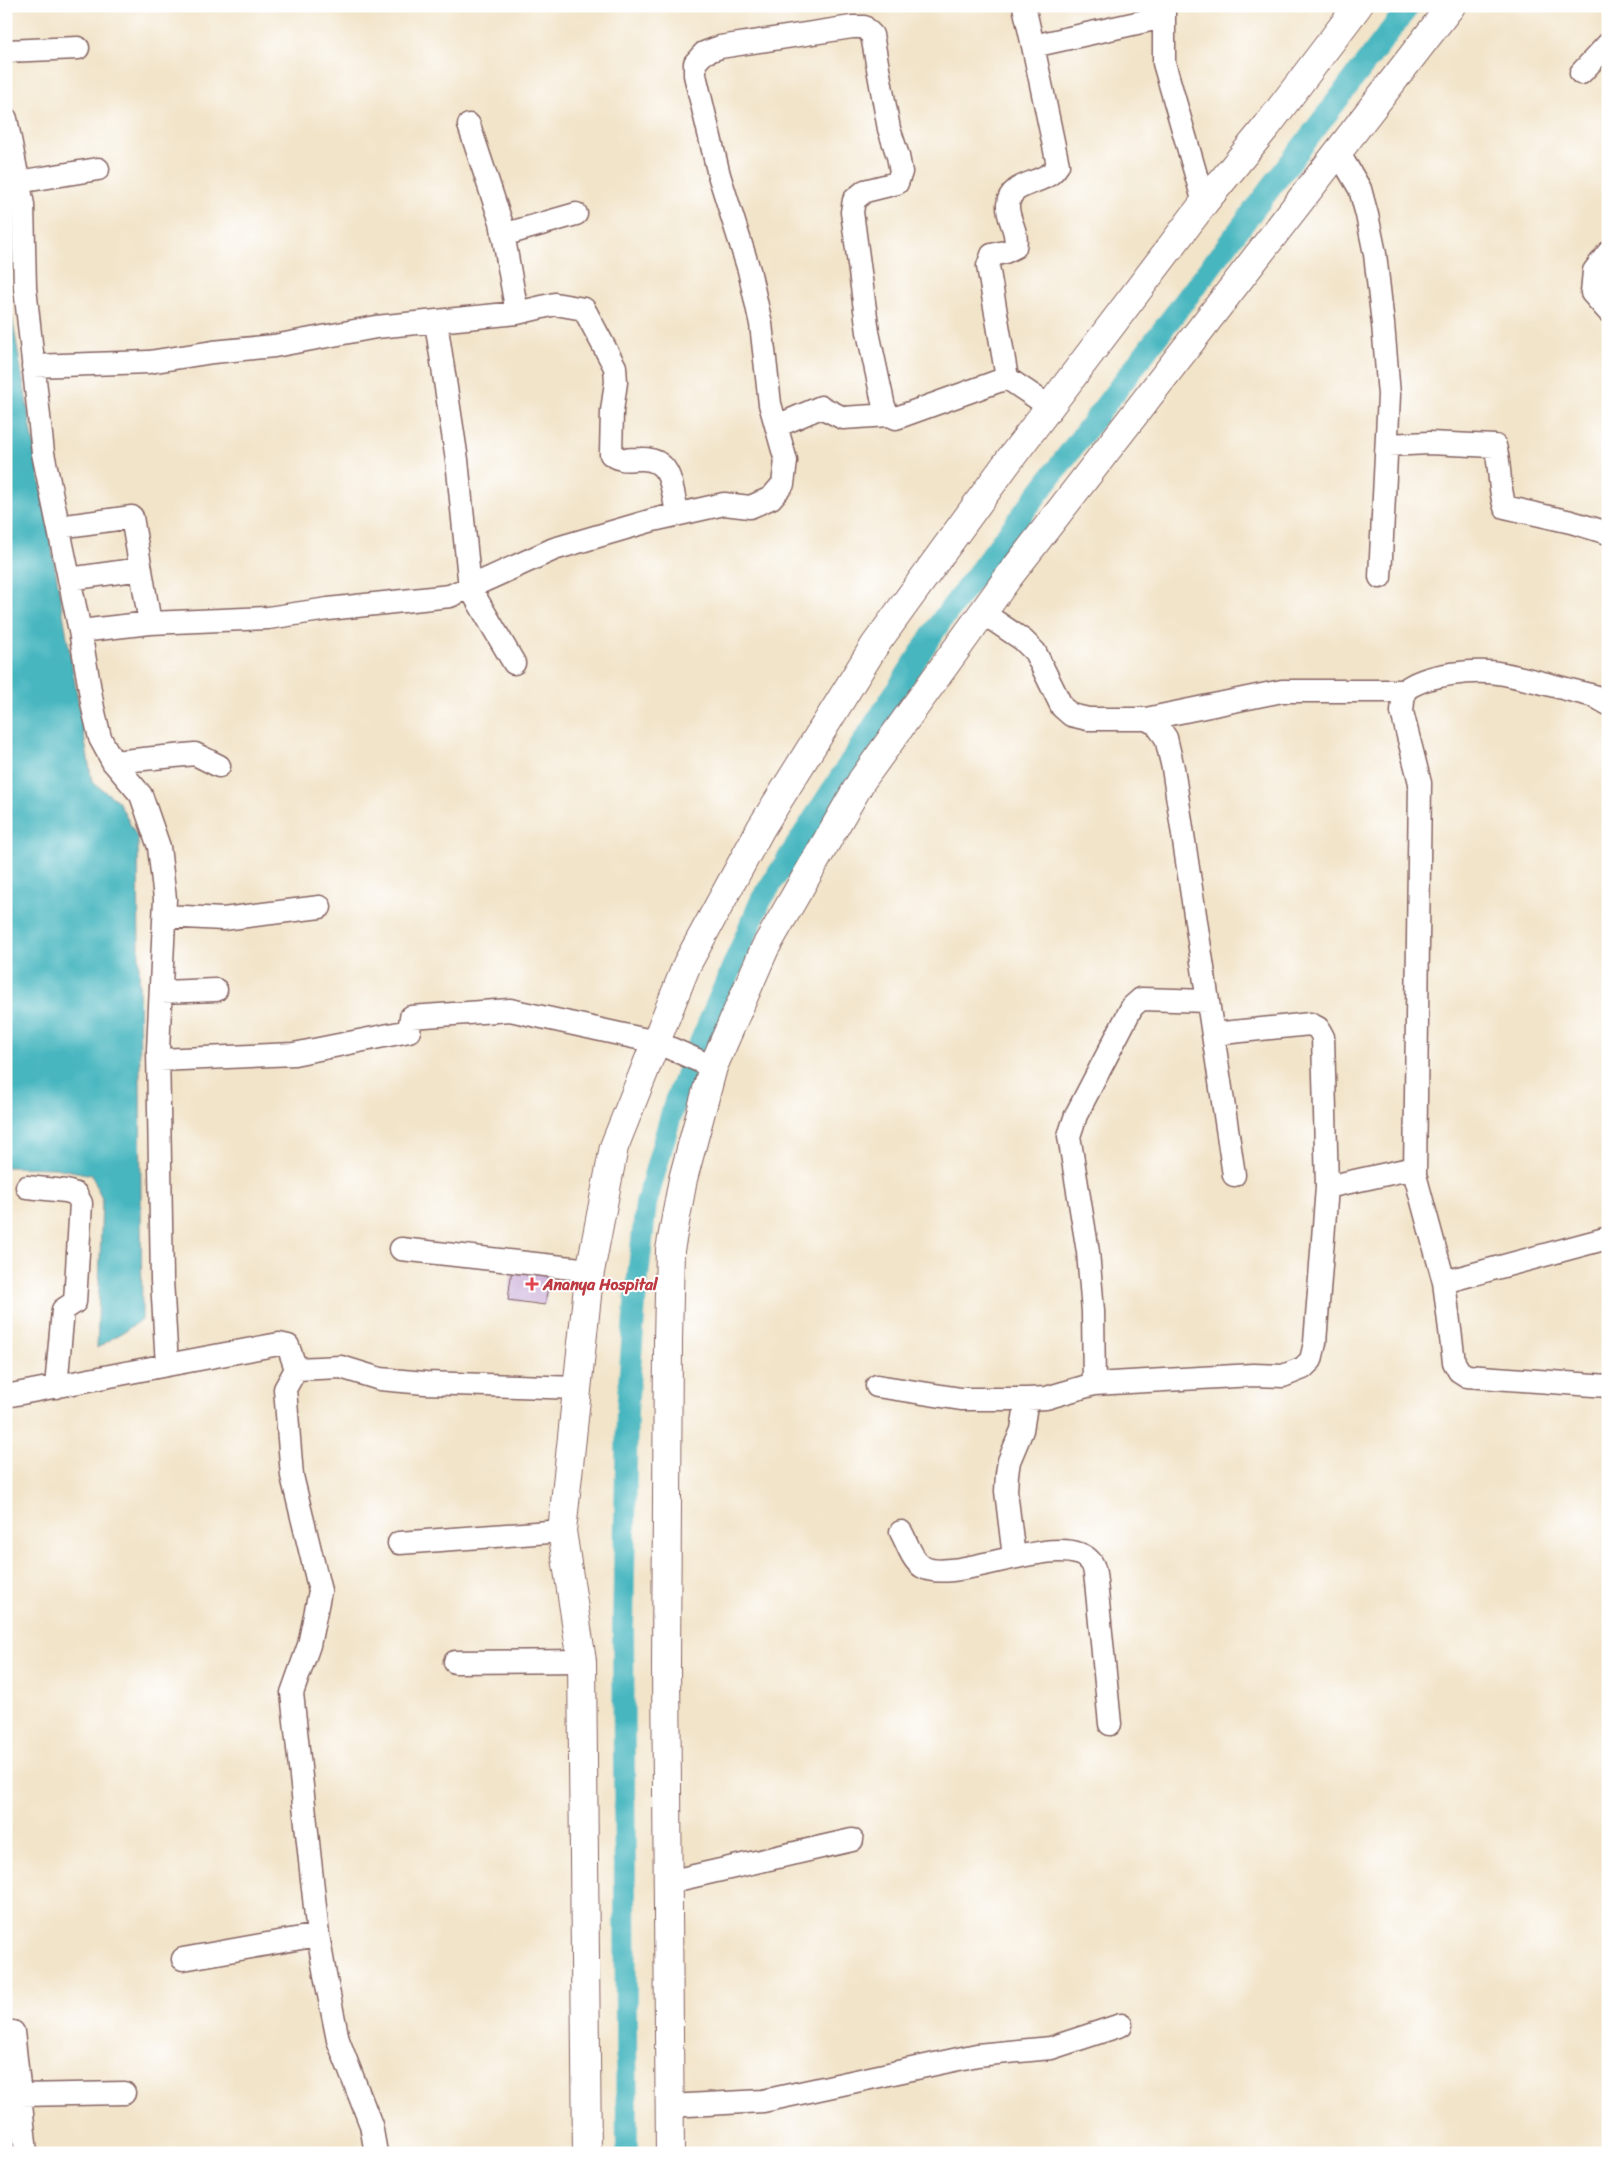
<svg xmlns="http://www.w3.org/2000/svg" width="1614" height="2159" viewBox="0 0 1614 2159" font-family="Sriracha,sans-serif">
<style>
.water{fill:#47b6bf;stroke:#486a75}
.lines{fill:none;stroke-linecap:round;stroke-linejoin:round}
.canal{stroke:#47b6bf;stroke-width:22}
.building{fill:#c6a7d5}
.minor-casing{stroke:#856462;stroke-width:25}
.tertiary-casing{stroke:#856462;stroke-width:30}
.minor{stroke:#fff;stroke-width:22}
.tertiary{stroke:#fff;stroke-width:28}
.health-dot{fill:#e0444e;stroke:#fff;stroke-width:2}
.labels{text-anchor:middle;stroke-width:4;stroke-linejoin:round;paint-order:stroke}
.health-label{font-size:16px;font-weight:bold;fill:#be3a42;stroke:#fff;text-anchor:start}
</style>
<rect width="100%" height="100%" fill="#fff"/>
<filter id="ink" filterUnits="userSpaceOnUse"><feTurbulence type="fractalNoise" baseFrequency=".02" numOctaves="2"/><feDisplacementMap in="SourceGraphic" scale="10" xChannelSelector="R" yChannelSelector="G"/><feConvolveMatrix kernelMatrix="1 2 1 2 8 2 1 2 1" color-interpolation-filters="sRGB"/></filter>
<filter id="wash" filterUnits="userSpaceOnUse"><feTurbulence type="fractalNoise" baseFrequency=".0096" numOctaves="4" result="noise"/><feDisplacementMap in="SourceGraphic" scale="20" xChannelSelector="R" yChannelSelector="G"/><feGaussianBlur stdDeviation="1.12" result="paint"/><feColorMatrix in="noise" values="0 0 0 0 0 0 0 0 0 0 0 0 0 0 0 0 0 1.4 0 .05"/><feComposite in="paint" operator="in"/></filter>
<g filter="url(#wash)">
<rect width="100%" height="100%" fill="#f2e4c9"/>
<!-- water -->
<path class="water" d="M6,282L92,782L118,801L138,839L142,1320L97,1348L102,1199L92,1175L55,1168L6,1167Z"/>
<g class="lines">
<!-- canal -->
<path class="canal" d="M627,2153L623,1628L627,1411L635,1303L646,1204L675,1101L761,900L941,621L1409,6"/>
</g>
<g id="blocks">
<!-- building -->
<path class="building" d="M512,1269L550,1274L545,1305L508,1300Z"/>
</g>
</g>
<g filter="url(#ink)">
<use href="#blocks" fill-opacity="0" stroke="#856462" stroke-width="1"/>
<g class="lines">
<defs>
<path id="minor" d="M1024,6L1033,46
M1164,6V63L1204,203
M6,51L78,48
M1581,73L1608,44
M6,119L23,205L25,288L43,453L80,631L93,708L100,738L113,762L141,795L159,847L165,899L158,1050L162,1280L167,1365L6,1396
M469,125L501,222L517,313
M1338,152L1360,189L1367,215L1375,254L1383,324L1389,395L1380,577
M18,182L98,169
M503,235L576,214
M1608,253L1594,271L1592,293L1608,311
M436,322L457,460L470,588L514,663
M33,366L149,362L213,352L274,346L376,327L517,313L555,304L584,309L615,367L616,382L612,411L611,454C624,462 626,459 641,459C673,458 672,490 677,514
M1050,407L1007,378L988,266L992,255L1005,252L1015,247C1019,231 1007,220 1008,205C1009,184 1036,184 1050,174C1053,172 1056,168 1058,165L1033,46L1164,17
M777,426L821,407L843,418L889,415
M1388,445L1429,443L1495,446C1501,466 1498,487 1505,507L1571,522L1608,533
M59,527L132,517L150,623
M69,579L141,569
M983,613L1023,640L1035,652L1062,707L1071,715L1088,719H1146L1156,724L1166,738L1173,768L1234,1175
M80,631L150,623L268,618L328,609L450,596L554,549L653,520L724,504L750,507L771,498L783,484L786,461L770,404L761,324L749,270L719,175L695,75V63L704,53L720,47L852,27H864L872,35L889,129L898,156L901,172L897,183L865,191L854,200L852,212L868,332L884,407L889,415L896,418L1007,378
M1146,719L1282,691H1404
M113,762L195,754L219,766
M165,916L223,919L320,907
M161,992L216,990
M159,1060L294,1054L409,1031L411,1017L510,1010L656,1042L713,1067
M1415,1175L1420,783L1402,712L1404,691C1425,673 1478,669 1504,674C1534,680 1564,689 1594,696L1608,704
M27,1187L66,1191L76,1194L81,1203L75,1302L63,1310L56,1387
M1327,1187L1405,1170L1415,1175L1444,1282L1454,1362L1459,1371L1467,1376L1608,1386
M401,1249L590,1270
M1444,1282L1608,1238
M167,1365L279,1344L288,1346L296,1369L341,1367L380,1379L425,1383L577,1388
M296,1369L285,1389L292,1476L320,1591L309,1645L292,1693L318,1935L325,1975L338,2040L371,2125L376,2153
M1094,1384L1093,1311L1088,1252L1069,1136L1076,1115L1132,1007L1141,999L1208,1001
M877,1386L961,1399H1027L1046,1398L1094,1384L1253,1375L1283,1376L1303,1368L1311,1360L1315,1343L1327,1187L1323,1037L1318,1028L1310,1024L1213,1034
M901,1532C907,1542 912,1561 923,1567C954,1585 1063,1529 1090,1561C1095,1566 1095,1575 1096,1582L1110,1724
M399,1543L562,1531
M1014,1557L1006,1491L1007,1474L1009,1461L1022,1430L1027,1399
M455,1662L582,1661
M668,1882L852,1840
M183,1959L318,1935
M13,2032L20,2095
M669,2106L763,2101L977,2055L1051,2048L1121,2025
M26,2153L20,2095L124,2093"/>
<path id="tertiary" d="M587,2153L582,1661L562,1531L589,1277L614,1147L687,964L761,828L875,645L1007,463L1204,203L1267,126L1358,6
M670,2153L666,1667L668,1340L670,1250L683,1179L713,1067L765,948L862,780L1007,579L1451,6"/>
</defs>
<!-- minor casing -->
<use href="#minor" class="minor-casing"/>
<!-- tertiary casing -->
<use href="#tertiary" class="tertiary-casing"/>
<!-- minor -->
<use href="#minor" class="minor"/>
<!-- tertiary -->
<use href="#tertiary" class="tertiary"/>
</g>
</g>
<!-- markers -->
<path class="health-dot" d="M529.5 1276.5h5v5h5v5h-5v5h-5v-5h-5v-5h5z"/>
<g class="labels">
<!-- health labels -->
<g class="health-label">
<text x="543" y="1290">Ananya Hospital</text>
</g>
</g>
<!-- margin -->
<rect width="1614" height="2159" fill="none" stroke="#fff" stroke-width="25"/>
</svg>
